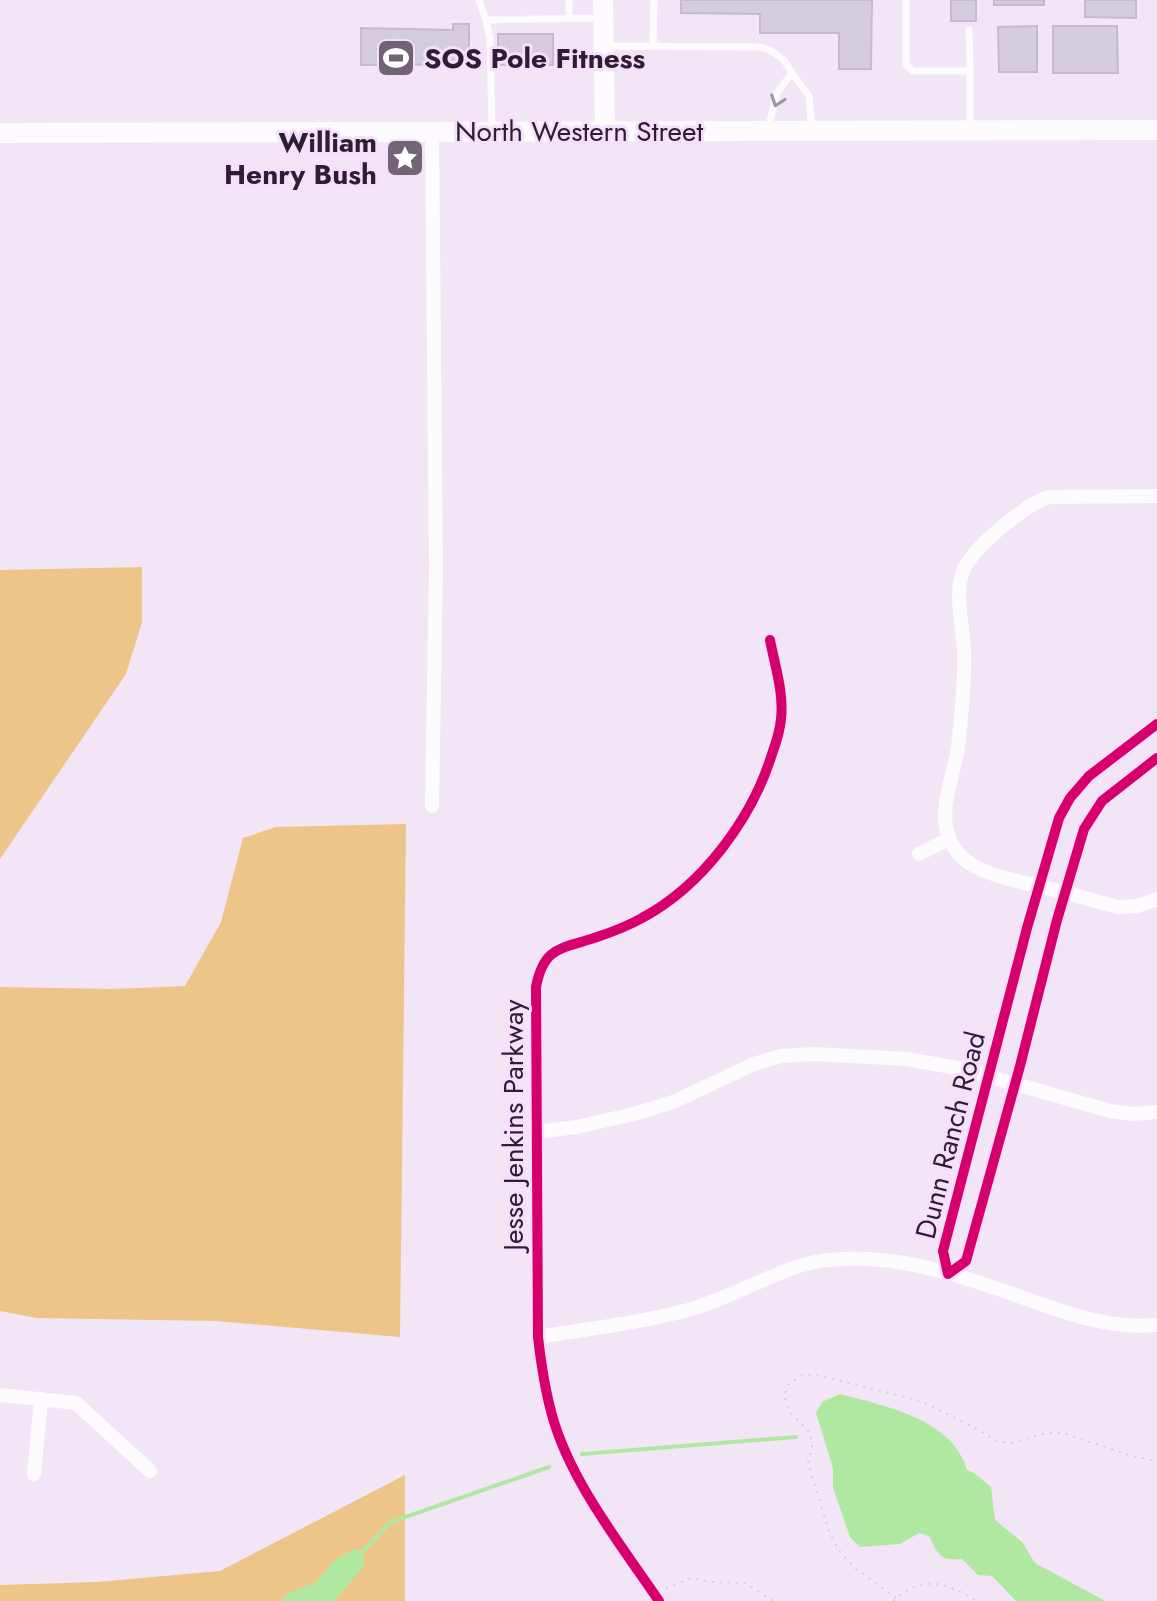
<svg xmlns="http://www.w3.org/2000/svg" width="1157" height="1601" viewBox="0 0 1157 1601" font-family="Jost,sans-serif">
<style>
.green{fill:#edc589}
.water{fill:#b0e8a1}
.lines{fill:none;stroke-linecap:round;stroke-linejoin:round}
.stream{stroke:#b0e8a1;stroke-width:4}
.building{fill:#d5ccdd;stroke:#c4bbcd;stroke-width:2}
.path{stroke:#d3d0d5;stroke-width:2;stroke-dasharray:2 6;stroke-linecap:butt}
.lane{stroke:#fdfbfe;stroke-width:7}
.street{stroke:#fdfbfe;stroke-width:14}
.secondary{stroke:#fdfbfe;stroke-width:20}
.cycleway-casing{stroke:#f6dffc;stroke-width:15}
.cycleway{stroke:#d6006c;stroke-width:10}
.oneway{stroke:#9f98a2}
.labels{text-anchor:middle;stroke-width:6;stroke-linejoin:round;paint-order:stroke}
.poi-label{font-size:28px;font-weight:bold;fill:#2d1e31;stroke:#f6dffc;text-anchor:start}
.street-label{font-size:28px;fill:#2d1e31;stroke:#f6dffc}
</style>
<rect width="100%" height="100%" fill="#f2e5f6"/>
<!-- green -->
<path class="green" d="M142,567V622L126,674L0,859V570Z
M406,824L400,1337L215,1321L36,1318L0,1311V987L112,989L185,986L221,922L243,838L276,827Z
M405,1475V1601H0V1585L97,1582L220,1571Z"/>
<!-- water -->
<path class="water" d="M840,1394C885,1406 953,1419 967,1470L974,1473L991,1487L995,1520L1022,1542L1035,1563L1105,1601H1016L992,1576L978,1575L962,1559C940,1561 938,1555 929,1536L919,1533L900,1544L860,1547L850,1537L833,1488V1468L816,1413L822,1402Z
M353,1549L363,1552L364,1565L335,1601H279L290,1592L315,1583L332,1563Z"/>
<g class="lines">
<!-- stream -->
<path class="stream" d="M582,1454L796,1437
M359,1555L391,1522L549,1467"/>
</g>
<!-- building -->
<path class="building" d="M681,0H872L871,69H839V33H760V14L681,13Z
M951,0H976V21H951Z
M994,0H1044V5H994Z
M1085,0H1136V18L1085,17Z
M453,24H469V64L361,65V28L453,30Z
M1037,26V72H999L998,27Z
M1053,26H1117L1118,73H1053Z
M498,34H553V65H498Z"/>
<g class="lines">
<!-- path -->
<path class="path" d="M666,1588L692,1578L711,1582L745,1583L773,1601
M896,1598L856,1569L840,1552L830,1534L808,1463L812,1447L810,1433L789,1411L784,1396L788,1385L802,1375H817L921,1401L979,1430L996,1441L1011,1443L1047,1433H1063L1132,1456L1157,1461
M893,1601C924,1574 944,1582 977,1601"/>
<!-- lane -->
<path class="lane" d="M479,0L486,20
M569,0V18
M906,0V64L913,71H970V128
M969,30L970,71
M606,46L761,47L773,52L784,60L792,73L809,96L812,130
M653,46L654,0
M492,128L490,39L486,20L601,18
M768,129L777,93L792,73"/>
<!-- street -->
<path class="street" d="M432,132L436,569L432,806
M1157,496L1049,497C1025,505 973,547 963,571C954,595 963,625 964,650C965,672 963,695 961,717C960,729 959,742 957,753C951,785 933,824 958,853C978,877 1029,883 1059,891C1079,896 1098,902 1118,907L1137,906L1157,899
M1157,724L1089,776L1070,798L1059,818L1027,928L943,1251L948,1274L966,1261L1020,1066L1057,920L1084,829L1102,801L1157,758
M919,854L949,839
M537,1132L576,1127L634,1114L673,1102L754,1064L781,1056L814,1054L907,1059L963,1069L1110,1111L1134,1114L1157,1112
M538,1337C588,1329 639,1323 688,1310C726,1299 759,1280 796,1267C818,1259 845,1258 868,1259C914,1261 961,1276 1004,1291C1053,1308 1103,1330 1157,1325
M0,1395L76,1403L150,1471
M34,1474L41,1399
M659,1601C621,1545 570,1481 552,1415C545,1390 541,1363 538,1337L536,987C544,945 563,949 597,937C612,932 628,926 642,918C702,886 752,819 772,754C776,743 780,731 781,719C784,693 775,666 770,640"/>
<!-- secondary -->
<path class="secondary" d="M603,0L605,131
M0,133L1157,130"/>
<defs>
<path id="cycleway" d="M1157,724L1089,776L1070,798L1059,818L1027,928L943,1251L948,1274L966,1261L1020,1066L1057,920L1084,829L1102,801L1157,758
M659,1601C621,1545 570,1481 552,1415C545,1390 541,1363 538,1337L536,987C544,945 563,949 597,937C612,932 628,926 642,918C702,886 752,819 772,754C776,743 780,731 781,719C784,693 775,666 770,640"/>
</defs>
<!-- cycleway casing -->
<use href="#cycleway" class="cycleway-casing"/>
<!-- cycleway -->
<use href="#cycleway" class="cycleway"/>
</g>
<!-- one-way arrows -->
<defs><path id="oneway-chevron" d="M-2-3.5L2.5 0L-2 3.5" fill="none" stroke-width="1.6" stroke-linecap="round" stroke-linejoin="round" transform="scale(2)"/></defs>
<use class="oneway" href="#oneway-chevron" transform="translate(777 101) rotate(109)"/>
<!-- icons -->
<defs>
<symbol id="stadium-square" viewBox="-11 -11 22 22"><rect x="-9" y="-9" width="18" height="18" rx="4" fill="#726476" stroke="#f6dffc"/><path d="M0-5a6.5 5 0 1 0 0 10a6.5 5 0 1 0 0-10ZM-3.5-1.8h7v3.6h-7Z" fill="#fff"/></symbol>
<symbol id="sight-square" viewBox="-11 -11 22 22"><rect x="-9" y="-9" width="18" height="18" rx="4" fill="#726476" stroke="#f6dffc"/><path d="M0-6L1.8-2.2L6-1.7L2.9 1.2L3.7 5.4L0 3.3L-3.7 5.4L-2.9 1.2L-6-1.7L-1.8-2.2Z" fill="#fff"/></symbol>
</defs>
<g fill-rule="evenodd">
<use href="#stadium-square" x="374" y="36" width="44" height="44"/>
<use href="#sight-square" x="383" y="136" width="44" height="44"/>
</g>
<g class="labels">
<!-- poi labels -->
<g class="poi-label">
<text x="424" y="68">SOS Pole Fitness</text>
<text x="377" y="152" text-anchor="end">William<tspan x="377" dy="32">Henry Bush</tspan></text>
</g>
<!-- street labels -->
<g class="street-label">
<text x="579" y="141">North Western Street</text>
<text transform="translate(513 1125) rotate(-90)" y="10">Jesse Jenkins Parkway</text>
<text transform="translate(950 1135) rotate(-76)" y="10">Dunn Ranch Road</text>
</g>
</g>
</svg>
